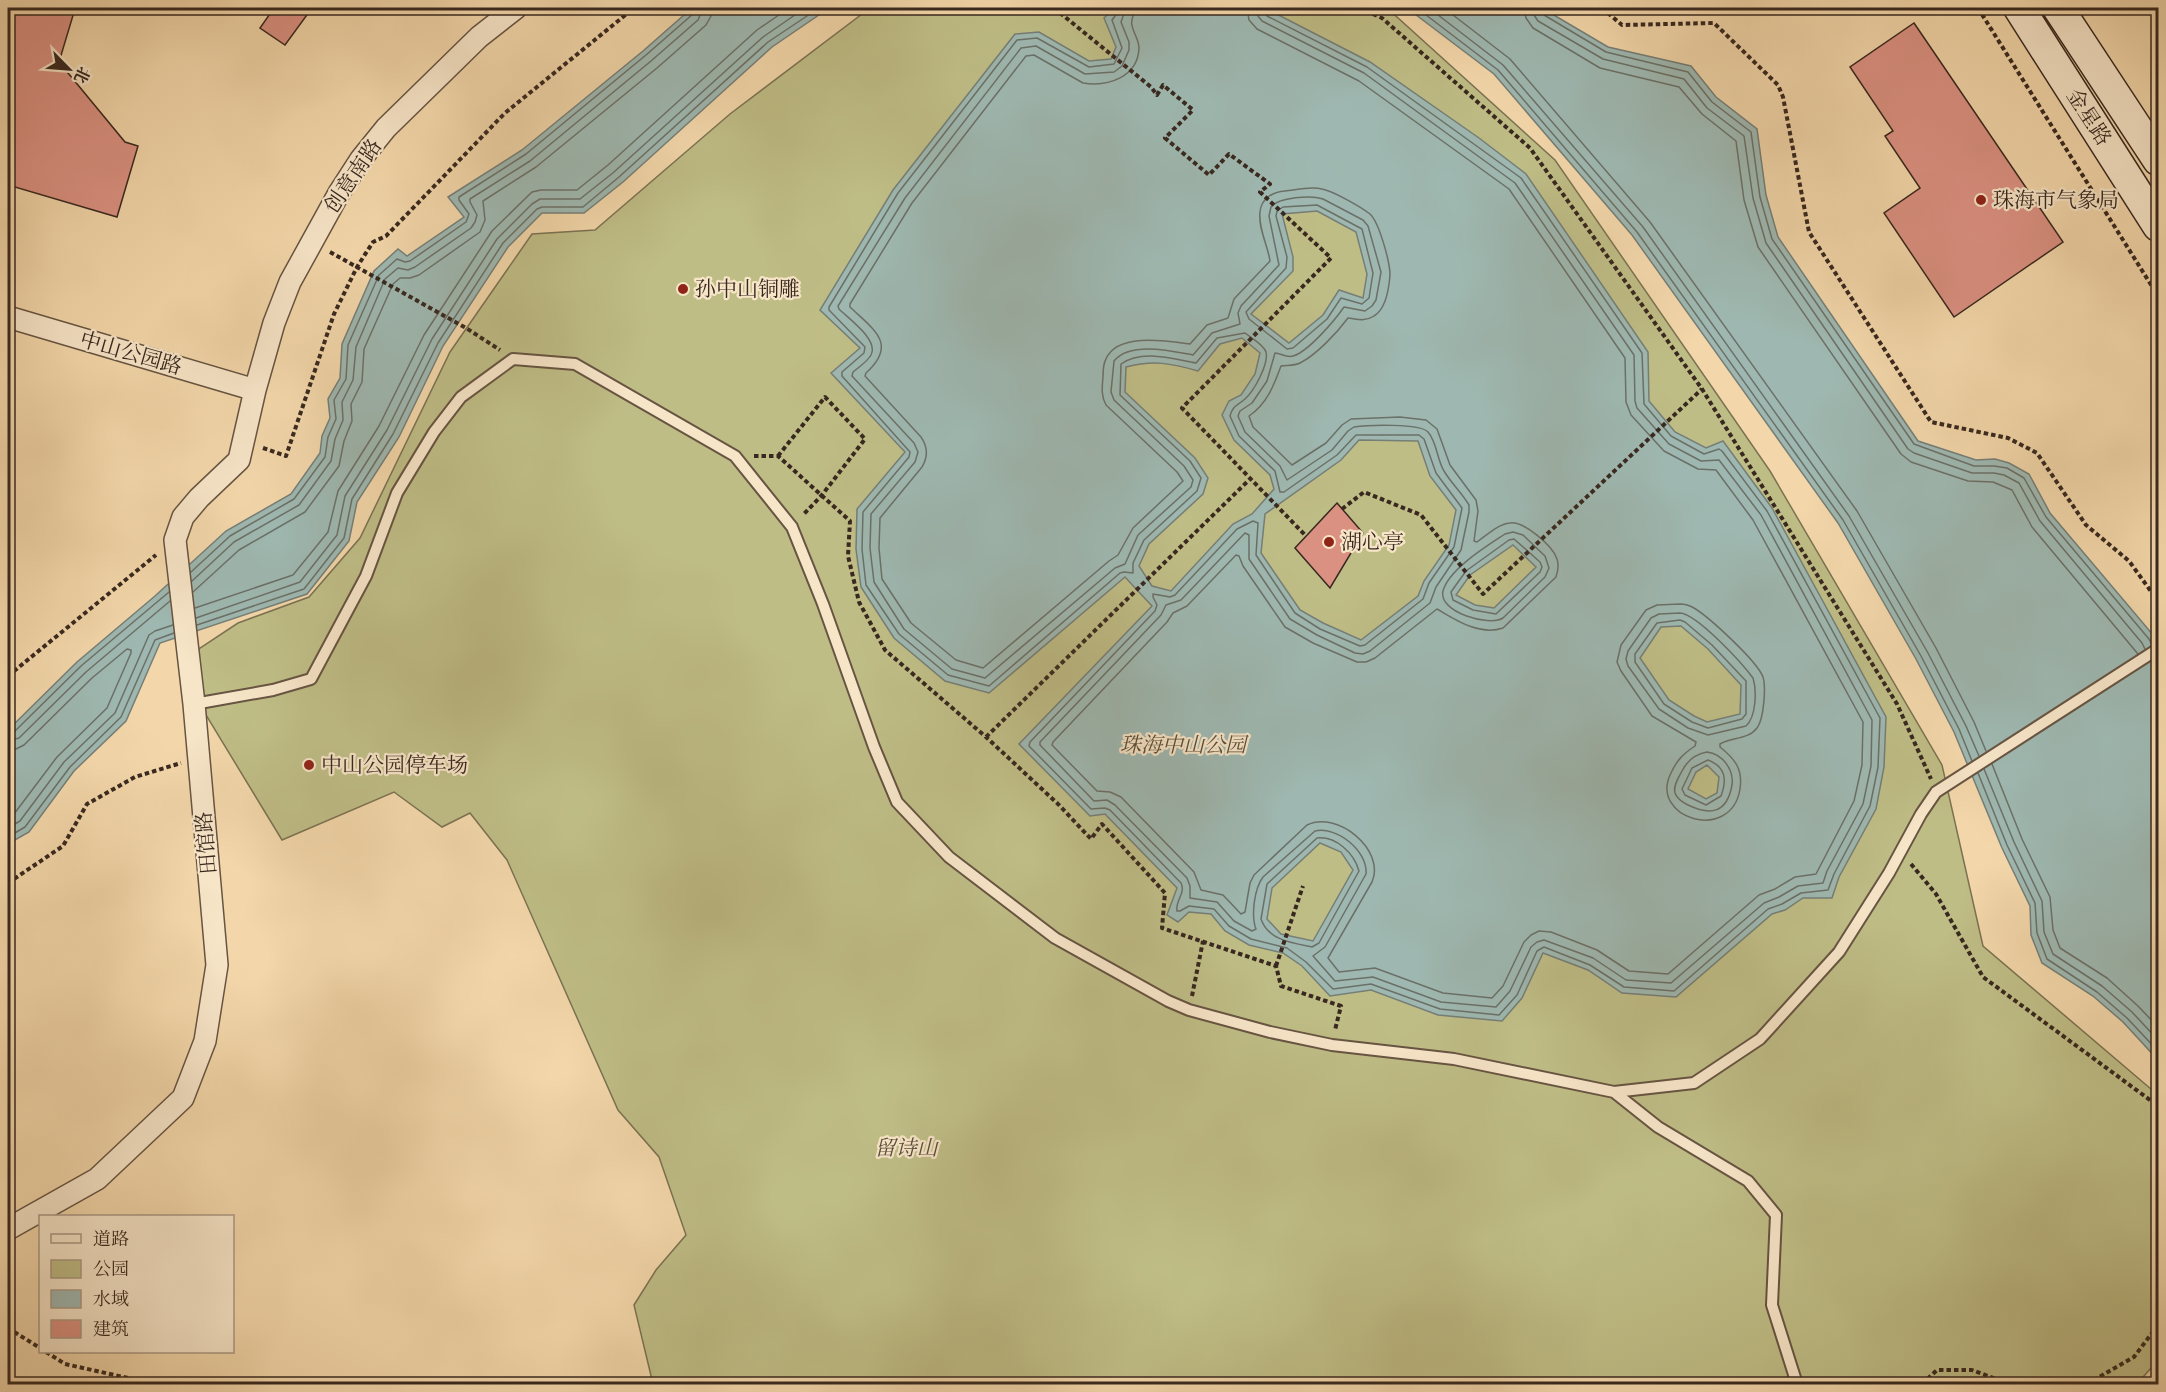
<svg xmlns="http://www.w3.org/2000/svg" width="2166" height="1392" viewBox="0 0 2166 1392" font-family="Alegreya,'Noto Serif SC',serif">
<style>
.green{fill:#bfbd86;stroke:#7c7252;stroke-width:1.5}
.water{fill:#9eb8b1;stroke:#757e77;stroke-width:1.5;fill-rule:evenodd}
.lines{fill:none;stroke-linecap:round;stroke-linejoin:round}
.shore{stroke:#6b7068;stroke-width:1.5}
.building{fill:#db9182;stroke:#38281f;stroke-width:1.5}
.lane-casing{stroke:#675442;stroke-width:14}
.street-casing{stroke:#675442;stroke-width:24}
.secondary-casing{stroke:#38281f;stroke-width:33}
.path{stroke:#38281f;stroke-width:4;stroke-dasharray:4.5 3;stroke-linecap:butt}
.lane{stroke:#f7e5c8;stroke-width:10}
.street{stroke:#f7e5c8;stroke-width:21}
.secondary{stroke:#f7e5c8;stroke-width:30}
.poi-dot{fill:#8f2418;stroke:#f7e5c8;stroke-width:2}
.labels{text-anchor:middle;stroke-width:4.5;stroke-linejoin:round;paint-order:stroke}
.street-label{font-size:21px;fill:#38281f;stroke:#f7e5c8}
.poi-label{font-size:21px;fill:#38281f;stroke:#f7e5c8;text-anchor:start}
.park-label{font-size:21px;font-style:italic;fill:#5a4d39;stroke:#f7e5c8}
</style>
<rect width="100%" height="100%" fill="#f3d7aa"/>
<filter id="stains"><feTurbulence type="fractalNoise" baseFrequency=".00333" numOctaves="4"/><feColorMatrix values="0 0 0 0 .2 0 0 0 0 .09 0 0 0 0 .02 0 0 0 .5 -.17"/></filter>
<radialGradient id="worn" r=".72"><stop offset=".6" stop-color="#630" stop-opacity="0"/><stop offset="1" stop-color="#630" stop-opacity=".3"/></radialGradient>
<!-- green -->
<path class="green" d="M870,8H1387L1555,160L1770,471L1942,765L1983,946L2158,1095V1360L2137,1384H653L634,1305L656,1270L686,1235L659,1157L618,1110L507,860L470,813L442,827L394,792L282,840L206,715L197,650L238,623L309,597L360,538L450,352L532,234L595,230L730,114Z"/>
<!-- water -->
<path class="water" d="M692,8H829L772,47L623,182L584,213H542L508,247L443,346L399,437L357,502L349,541L307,594L160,643L126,721L74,771L29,832L8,844V730L77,662L155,596L226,531L291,494L320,453L322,436L330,418L328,399L340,378L342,344L374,271L398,249L407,256L464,217L448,197L522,150L643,51Z
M1115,8H1265L1370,62L1479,138L1526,174L1648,352L1649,401L1675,432L1706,448L1723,441L1772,508L1886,717L1884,767L1876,809L1839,877L1832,898H1803L1785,910L1772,914L1676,997L1622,993L1588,970L1543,953L1522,998L1502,1021L1438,1015L1371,990L1330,996L1302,966L1283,953L1249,945L1225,931L1211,914L1189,912L1178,922L1167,915L1177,888L1105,814L1090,816L1019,744L1152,606L1125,577L989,693L945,681L894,638L861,587L856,549L857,509L905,452L831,373L860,348L820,310L893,190L1015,34L1039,32L1089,61L1111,59L1116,47L1104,18ZM1317,211L1356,232L1367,274L1363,298L1339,290L1323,315L1289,343L1251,314L1293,271V257L1282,214ZM1242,338L1260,353L1255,374L1241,395L1229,401L1222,415L1234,440L1270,475L1274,489L1252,514L1233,524L1171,591L1152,586L1139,566L1149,544L1203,494L1208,478L1195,458L1125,392L1126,367C1153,360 1171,363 1198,371L1220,344ZM1359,440L1418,441L1430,476L1456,510L1449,545L1424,581L1418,596L1361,640L1323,623L1300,610L1261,553L1265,514L1341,460ZM1513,545L1536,567L1494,608L1475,605L1456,595L1470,575ZM1681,626L1708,649L1741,685L1740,714L1707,722L1694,716L1669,700L1640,658L1661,627ZM1707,765L1719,777L1717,793L1706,799L1688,789L1696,772ZM1320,843L1341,852L1353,870L1313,941L1281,934L1267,919L1272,888Z
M1407,8H1542L1608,47L1691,66L1716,97L1757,129L1766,195L1778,237L1918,441L1976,460L1995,459L2009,463L2029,474L2050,513L2154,636L2158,650V1060L2123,1022L2093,996L2042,963L2031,935L2030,906L2002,848L1954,732L1916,659L1838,523L1632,235L1494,74Z"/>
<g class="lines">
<!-- shore -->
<path class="shore" d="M1118,8V12L1112,20L1122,48L1114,64L1089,67L1037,38L1017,40L898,193L829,307V310L865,347L864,353L842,372V376L910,452L909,457L863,512L862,549L866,585L899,634L948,675L989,686L1120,573L1124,572L1133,573V563L1144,540L1197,491L1201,478L1190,461L1120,395L1121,364C1142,349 1173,359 1196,363L1217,338L1245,333C1250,337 1264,345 1266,352C1269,364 1254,391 1245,399C1237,406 1233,405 1230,416L1239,436L1275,471L1280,492H1284L1337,455L1356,435H1419L1424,439L1436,473L1462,508L1454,547L1429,583L1423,599L1365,645L1360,646L1320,629L1295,613L1256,555L1258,523L1253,521L1237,529L1175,595L1170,597L1153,594V597L1157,605L1155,611L1030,742L1029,746L1091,809L1105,808L1110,810L1181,883C1186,893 1175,901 1177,911H1180L1189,906L1214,909L1229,926L1251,939L1287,948L1306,962L1333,989L1371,984L1440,1009L1499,1015L1517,995L1537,951L1544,947L1590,965L1624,987L1674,991L1768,909L1782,904L1801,893L1828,890L1834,874L1870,806L1878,767L1880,718L1767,511L1722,451L1719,449L1704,454L1671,436L1644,404L1642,353L1521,178L1367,67L1267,16L1264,8
M1126,8L1121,22L1129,42V50L1122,66L1114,72L1085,74L1036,46L1021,48L905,198L838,306L839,309C849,319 879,340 871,355C867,362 859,367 853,372L852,376L914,443L918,452L915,462L871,514L870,548L874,582L904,629L952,669L985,678L1115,568L1125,564L1138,535L1191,487L1193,480L1184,466L1114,400L1111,392L1114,361C1130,341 1172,351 1193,355L1212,333L1240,324L1238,313L1241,306L1279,265L1269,216L1271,207C1279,197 1311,195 1323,199L1363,220L1368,226L1381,272L1376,300L1372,306L1365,311L1344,307C1335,320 1308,352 1293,356C1286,358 1281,353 1275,353L1267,381L1252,403L1240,411L1238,416L1245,432L1280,466L1287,480L1332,450L1348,431L1354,427C1367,425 1420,423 1428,432C1437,442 1437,460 1444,471C1451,483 1462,493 1469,505V512L1461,550L1436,587L1430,603L1370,651L1363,654L1355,653L1317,635L1290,619L1249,559V535L1245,533L1181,600L1166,605L1161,615L1040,742V745L1094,801L1107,800L1115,805L1187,878L1190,886V898L1217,902L1234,921L1252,931L1256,929C1251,916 1254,889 1263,877L1315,831C1337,826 1368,851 1366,874L1325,947L1313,956L1335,981L1373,977L1441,1002L1496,1007L1510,991L1531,947L1537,942L1544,940L1593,958L1626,980L1671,983L1764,903L1779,897L1798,886L1823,883L1827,871L1863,804L1871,766L1872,720L1761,515L1719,460L1701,461L1669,444L1637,408L1635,401L1634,355L1515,183L1364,73L1262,21L1258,16L1256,8
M1135,8C1135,13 1130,20 1132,25C1133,33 1139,39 1139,48C1138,77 1108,87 1083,83L1034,55L1026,56L912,203L850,304V307C874,330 898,344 866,373L865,376L921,437C928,447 928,457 922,467L880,518L879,548L882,579L911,623L956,660L983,668L1109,561L1118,555L1133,528L1183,481L1177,472L1106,405C1101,396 1102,388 1103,377C1103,371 1103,364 1106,359C1117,332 1168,341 1190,344L1207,325L1228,318L1234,299L1270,261C1268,246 1258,228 1260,212C1261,199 1272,192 1285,191C1296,190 1310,186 1322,189C1333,191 1361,207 1370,214C1379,222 1390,262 1390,275C1389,288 1386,309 1374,316C1365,322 1357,319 1348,318C1337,333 1316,355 1300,363C1294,366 1287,365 1281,366C1274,385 1267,404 1249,416L1253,427L1292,465L1326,443L1342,425L1351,419L1400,417L1426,420L1437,429L1450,465L1476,500L1478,511L1474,541L1477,542C1487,535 1498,524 1510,523C1524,521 1553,546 1557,559C1559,565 1558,571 1556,577L1503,628C1479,636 1456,620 1437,609L1375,658L1366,662H1357L1313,643L1285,627L1243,566L1239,556L1236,555L1187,606L1173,613L1167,622L1053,742L1052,745L1097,791L1110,792L1121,797L1194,872L1201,890L1223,895L1241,914L1245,912L1250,883L1254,875L1307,825C1337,810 1386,850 1372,882L1328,958L1339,972L1375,968L1443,993L1492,998L1503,986L1524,942L1531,935L1539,931L1551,932L1597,950L1629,971L1668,974L1759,895L1775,889L1795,877L1816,874L1854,801L1862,765L1863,722L1753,520L1716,470L1698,469L1664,451L1631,415L1626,402L1625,358L1509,189L1359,81L1257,29L1249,20L1247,8
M1417,8L1498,70L1637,232L1843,520L1921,656L1959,729L1972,761
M1429,8L1503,65L1643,227L1849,516L1928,653L1966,726L1979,756
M1444,8L1510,59L1650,222L1857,511L1936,648L1974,722L1986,751
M1524,8L1526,18L1533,28L1600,68L1679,87L1702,114L1736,141L1744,200L1758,247L1901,454L1911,462L1968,481L1993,482L2012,490L2032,527L2138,654
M1533,8L1534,15L1538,21L1603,59L1684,79L1707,108L1744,136L1753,198L1766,243L1908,449L1914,453L1972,473H1994L2004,475L2019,483L2040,521L2142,643L2145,649
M1540,8L1544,15L1606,52L1688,72L1712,102L1751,132L1760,197L1772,239L1914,444L1974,466H1994L2007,468L2024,478L2046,517L2149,639L2152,645
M1317,205L1362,229L1373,273L1369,298L1362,304L1341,298L1327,319L1293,348L1287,349L1249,319L1246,312L1286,268L1287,257L1276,216L1277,211L1283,207Z
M1513,532L1523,535L1545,556L1549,568L1545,577L1503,618C1489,627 1438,612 1443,591C1449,569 1487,546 1505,534Z
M1514,539L1540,562L1542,567L1540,572L1496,614L1473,610L1453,600L1451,592L1466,571L1509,540Z
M191,572L230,536L294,499L325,457L328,437L336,419L334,400L346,379L348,345L379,275L397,259L405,262L410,261L466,222L469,214L459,200V197L526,154L646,55L693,14L695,8
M192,581L234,542L299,505L331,461L335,439L343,420L342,402L353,380L356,347L385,279L398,268L408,270L415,267L471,228L475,222L477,215L470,202V199L530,161L651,61L698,20L703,8
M193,592L239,550L305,512L339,466L344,441L352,421L351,404L362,382L364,349L393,284L400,278H410L419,275L480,232L485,220L483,201L536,167L657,68L706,25L711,16L712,8
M1680,604C1685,604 1689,605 1694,608C1709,617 1757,661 1763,677C1766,687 1764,719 1757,728C1748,740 1731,737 1720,744V747C1735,759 1743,769 1740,789C1731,844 1648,818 1671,773C1677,760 1683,754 1695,746L1696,742L1652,716L1621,671L1617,662L1621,645L1646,610L1657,605Z
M195,608L293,575L328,532L338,491L379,426L424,335L492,231L532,192L541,190H577L608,165L757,30L789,8
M1680,613C1697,614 1742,663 1753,678C1757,691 1756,717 1746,726L1708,735L1688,728L1659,709L1628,666L1626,659L1628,651L1651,618L1659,614Z
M196,618L300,582L337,535L345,496L387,430L432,339L497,239L532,204L540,199H580L614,172L763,37L805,8
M1680,620L1685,622L1712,645L1746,681V714L1742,719L1708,728L1692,722L1664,704L1635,662V654L1657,623Z
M197,625L304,589L344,538L352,499L393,434L438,343L503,243L537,209L542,207H583L619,177L768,42L819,8
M8,734L14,732L81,666L169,592
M8,741L19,738L86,672L170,601
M8,750L16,749L24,745L92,678L127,649L131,650V653L107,708L57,757L14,814L8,818
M1707,752C1723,754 1734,770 1732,785C1727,813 1711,816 1688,805C1682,802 1677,799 1675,793C1673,785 1679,777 1682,771C1687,761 1696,754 1707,752Z
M1708,760C1726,767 1727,780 1721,796L1706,805L1685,795L1682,789L1692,768Z
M1992,764L2022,839L2050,897L2053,930L2060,948L2107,978L2138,1006L2158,1027
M1984,769L2014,842L2042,901L2044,932L2053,954L2102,986L2132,1012L2158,1040
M1978,773L2007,845L2035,903L2037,933L2047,959L2097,992L2127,1018L2158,1051
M8,828L20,821L64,762L115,713L149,635L155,631L173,625
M8,837L25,827L70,767L121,717L155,640L174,633
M1317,838C1336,836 1354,853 1359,871L1319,943L1312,947C1292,943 1268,940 1261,919L1267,884Z"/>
</g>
<!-- building -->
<path class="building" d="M8,8H60L74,12L59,62L125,142L138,146L117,217L8,185Z
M274,8H312L285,45L260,28Z
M1914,23L2063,242L1954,317L1884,213L1920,188L1885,136L1893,131L1850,67Z
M1337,503L1363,533L1330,588L1295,548Z"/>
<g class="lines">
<defs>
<path id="lane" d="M194,704L273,690L311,679L366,576L397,493L434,432L461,397L513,359L575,364L735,456L792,527L823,604L874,747L897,802L949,857L1055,938L1168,1001L1189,1010L1270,1032L1332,1045L1454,1059L1614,1092L1658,1127L1748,1181L1776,1215L1772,1305L1797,1384
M1614,1092L1694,1083L1760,1039L1839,952L1889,873L1921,814L1936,792L2158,649"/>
<path id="street" d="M8,317L255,390
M8,1229L97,1179L183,1098L205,1041L217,965L194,704L175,540L183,517L199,498L239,460L255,390L274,323L290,282L339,193L361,159L386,128L479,37L516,8"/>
<path id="secondary" d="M2019,8L2158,226
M2058,8L2158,160"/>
</defs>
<!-- lane casing -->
<use href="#lane" class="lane-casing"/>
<!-- street casing -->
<use href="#street" class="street-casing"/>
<!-- secondary casing -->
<use href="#secondary" class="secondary-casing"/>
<!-- path -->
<path class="path" d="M1023,8L1026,9L1038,8
M1054,8L1151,87L1157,95L1163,85L1193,110L1165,138L1209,175L1229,154L1270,184L1260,192L1331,258L1182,408L1306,536
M1359,8L1382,18L1530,148L1702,389L1897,704L1931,779
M1602,8L1622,25L1714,23L1778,85L1783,97L1809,232L1931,422L2008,438L2037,453L2086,525L2129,561L2158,601
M1978,8L2158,296
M330,252L466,328L500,350
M263,448L286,456L334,314L357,267L373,242L386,236L505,113L634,8
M754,456H778L850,521L848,556L859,602L885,650L986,737L1058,804L1091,839L1102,824L1165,893L1162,928L1276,966L1281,986L1341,1006L1335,1030
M778,456L825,397L865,439L822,495L803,515
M1342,509L1364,492L1421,515L1483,594L1702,389
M8,676L156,555
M986,737L1250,479
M1911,864L1936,894L1983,977L2154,1103L2158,1108
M8,883L63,846L87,804L135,777L181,763
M1276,966L1303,886
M1192,996L1203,941
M8,1328L40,1348
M46,1352L65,1364L155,1384
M1922,1384L1937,1370H1972L2009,1384
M2087,1384L2134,1357L2158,1325"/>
<!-- lane -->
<use href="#lane" class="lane"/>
<!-- street -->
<use href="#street" class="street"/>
<!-- secondary -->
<use href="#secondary" class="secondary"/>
</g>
<!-- markers -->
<g class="poi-dot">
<circle cx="1981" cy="200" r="6"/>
<circle cx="683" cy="289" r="6"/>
<circle cx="1329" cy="542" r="6"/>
<circle cx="309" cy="765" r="6"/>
</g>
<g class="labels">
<!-- street labels -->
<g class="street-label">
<text transform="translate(2089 117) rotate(57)" y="7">金星路</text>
<text transform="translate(353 176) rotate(-56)" y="7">创意南路</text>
<text transform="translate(131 353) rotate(16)" y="7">中山公园路</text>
<text transform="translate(206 843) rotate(-95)" y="7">田馆路</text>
</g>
<!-- poi labels -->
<g class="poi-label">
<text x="1993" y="207">珠海市气象局</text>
<text x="695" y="296">孙中山铜雕</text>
<text x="1341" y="549">湖心亭</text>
<text x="321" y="772">中山公园停车场</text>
</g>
<!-- park labels -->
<g class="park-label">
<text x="1183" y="752">珠海中山公园</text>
<text x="906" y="1155">留诗山</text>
</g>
</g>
<!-- margin -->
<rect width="2166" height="1392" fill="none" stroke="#f3d7aa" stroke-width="30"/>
<rect x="9" y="9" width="2148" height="1374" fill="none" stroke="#38281f" stroke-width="3"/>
<rect x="15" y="15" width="2136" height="1362" fill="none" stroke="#38281f" stroke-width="1.5"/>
<!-- legend -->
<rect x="39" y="1215" width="195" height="138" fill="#f7e5c8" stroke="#ab9984" stroke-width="1.5"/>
<rect x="51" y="1234" width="30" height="9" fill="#f7e5c8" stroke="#ab9984" stroke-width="1.5"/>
<text x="93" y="1245" font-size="18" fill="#38281f">道路</text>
<rect x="51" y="1260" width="30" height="18" fill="#bfbd86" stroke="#ab9984" stroke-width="1.5"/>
<text x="93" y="1275" font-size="18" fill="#38281f">公园</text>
<rect x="51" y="1290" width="30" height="18" fill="#9eb8b1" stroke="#ab9984" stroke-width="1.5"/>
<text x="93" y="1305" font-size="18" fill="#38281f">水域</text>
<rect x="51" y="1320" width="30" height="18" fill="#db9182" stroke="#ab9984" stroke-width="1.5"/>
<text x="93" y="1335" font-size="18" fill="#38281f">建筑</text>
<!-- north arrow -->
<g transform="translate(69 69) rotate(115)" stroke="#f7e5c8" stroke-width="4.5" paint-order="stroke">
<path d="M0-4.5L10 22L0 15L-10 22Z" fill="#38281f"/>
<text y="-9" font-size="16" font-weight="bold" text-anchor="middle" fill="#38281f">北</text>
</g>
<rect width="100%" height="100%" filter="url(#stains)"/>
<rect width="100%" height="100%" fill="url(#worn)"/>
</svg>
